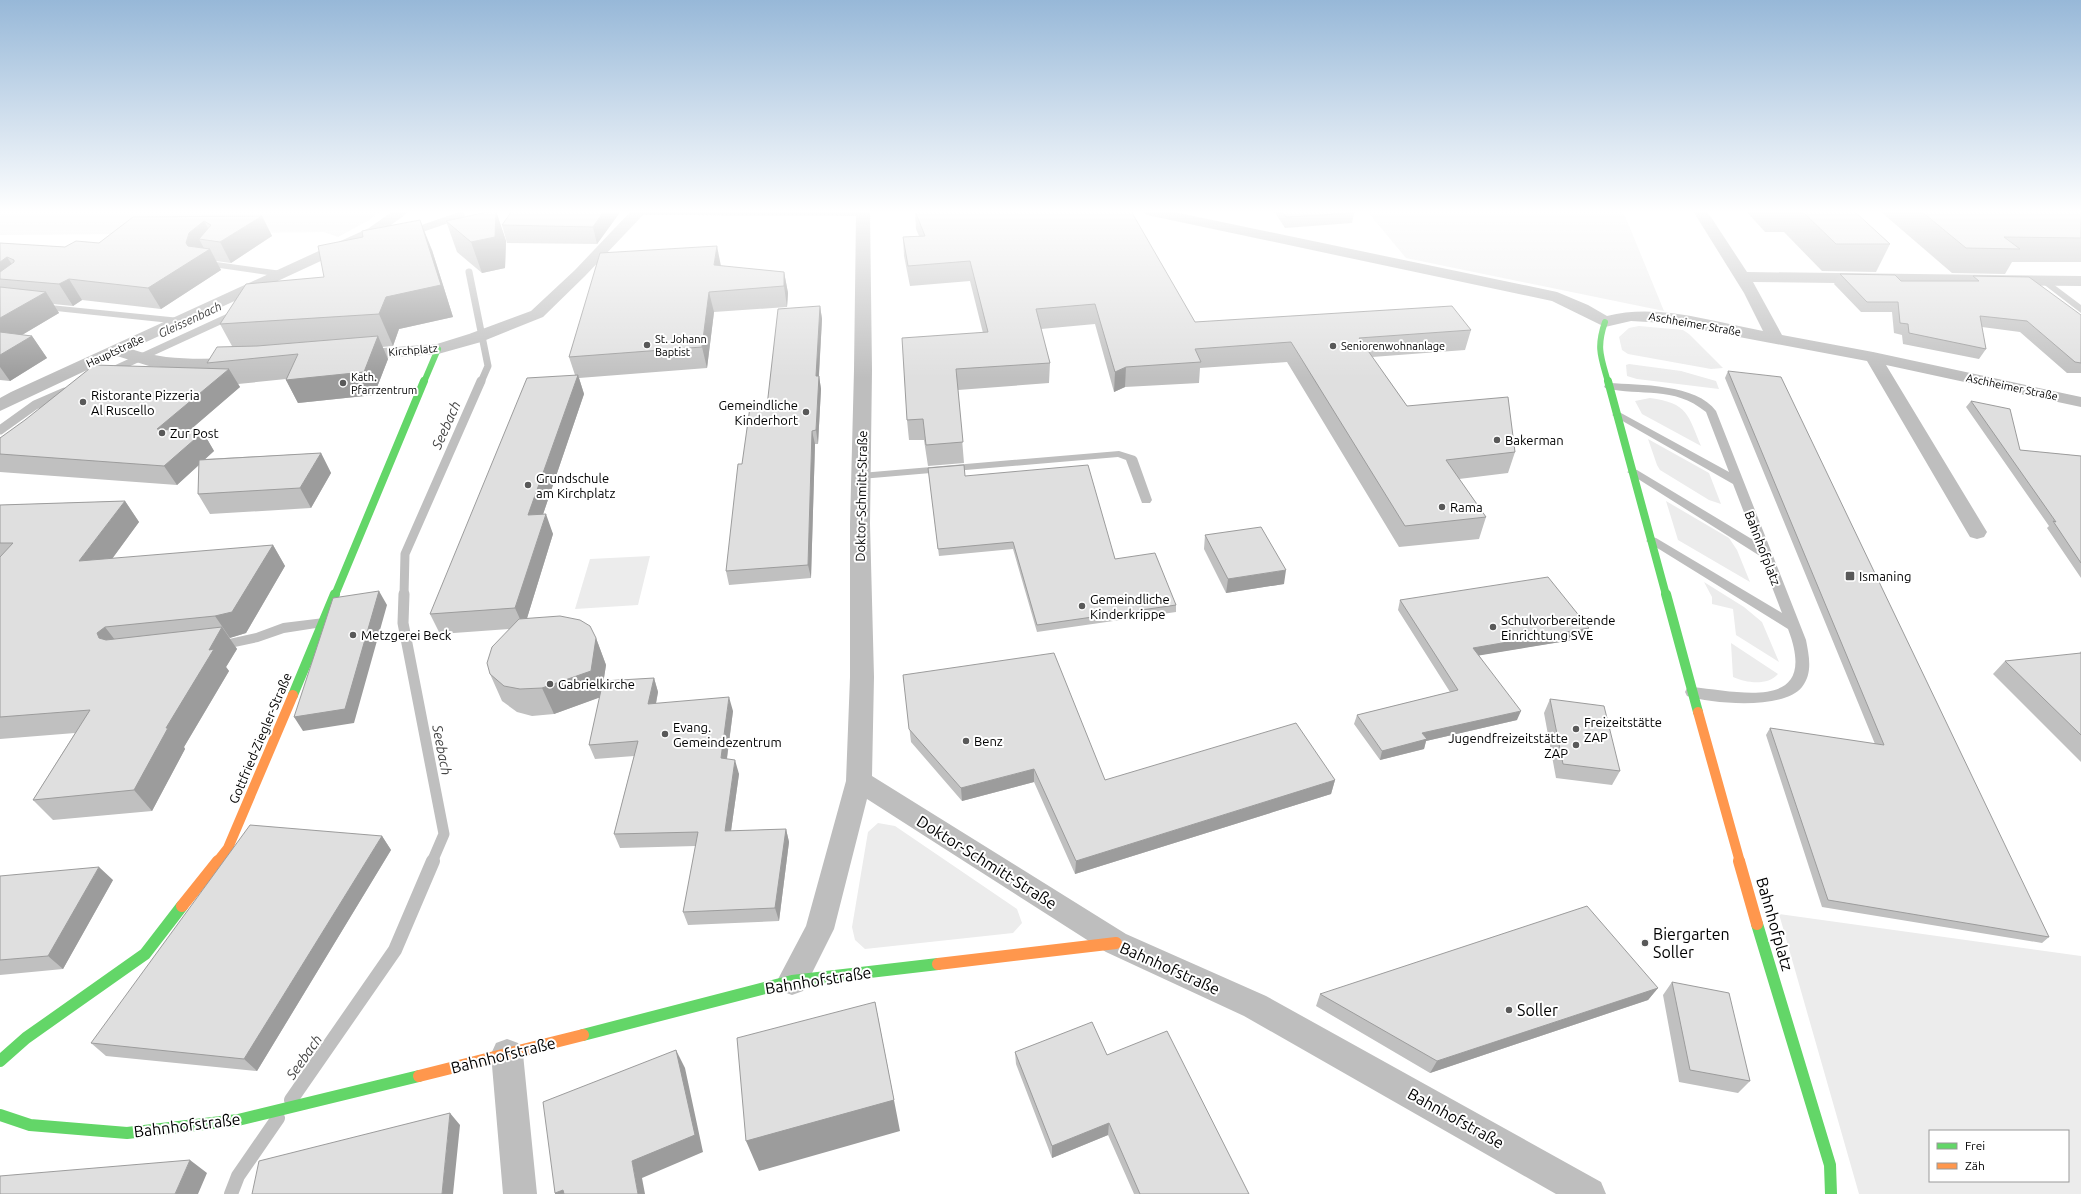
<svg xmlns="http://www.w3.org/2000/svg" width="2081" height="1194" viewBox="0 0 2081 1194" font-family="Ubuntu,sans-serif">
<style>
.green{fill:#ececec;fill-rule:evenodd}
.lines{fill:none;stroke-linecap:round;stroke-linejoin:round}
.stream-far3{stroke:#bfbfbf;stroke-width:7}
.stream-far2{stroke:#bfbfbf;stroke-width:9}
.stream-far1{stroke:#bfbfbf;stroke-width:11}
.stream{stroke:#bfbfbf;stroke-width:14}
.lane{fill:#bebebe;fill-rule:evenodd}
.street{fill:#bebebe;fill-rule:evenodd}
.fast-far3{stroke:#63d668;stroke-width:6}
.fast-far2{stroke:#63d668;stroke-width:8}
.fast-far1{stroke:#63d668;stroke-width:10}
.fast{stroke:#63d668;stroke-width:12}
.slow-far1{stroke:#ff974d;stroke-width:10}
.slow{stroke:#ff974d;stroke-width:12}
.wall{fill:#c0c0c0}
.shaded-wall{fill:#9c9c9c}
.building{fill:#dfdfdf;stroke:#9c9c9c}
.poi-dot{fill:#595959;stroke:#fff;stroke-width:1.5}
.labels{text-anchor:middle;stroke-width:4;stroke-linejoin:round;paint-order:stroke}
.far-street-label{font-size:11px;fill:#000;stroke:#fff}
.far-poi-label{font-size:11px;fill:#000;stroke:#fff;text-anchor:start}
.far-water-label{font-size:12px;font-style:italic;fill:#444;stroke:#fff}
.poi-label{font-size:13px;fill:#000;stroke:#fff;text-anchor:start}
.street-label{font-size:13px;fill:#000;stroke:#fff}
.water-label{font-size:14px;font-style:italic;fill:#444;stroke:#fff}
.near-street-label{font-size:16px;fill:#000;stroke:#fff}
.near-poi-label{font-size:16px;fill:#000;stroke:#fff;text-anchor:start}
</style>
<rect width="100%" height="100%" fill="#fff"/>
<!-- green -->
<path class="green" d="M0,211H380L371,219L338,237L324,232L0,235Z
M1367,211H1623L1664,311L1406,258Z
M1639,326L1683,330L1689,334L1723,368L1711,369L1628,354L1622,350L1619,337L1629,328Z
M1629,364L1681,371L1716,381L1719,389L1637,379L1627,376L1626,365Z
M1650,398C1688,403 1688,415 1701,446L1642,414L1635,401Z
M1648,439L1709,473L1721,504L1709,500L1660,470L1657,465Z
M1666,501L1729,538L1737,550L1750,582L1678,540Z
M650,556L638,605L575,609L590,559Z
M1704,582L1744,607L1762,622L1779,662L1736,635L1733,609L1712,604V597Z
M1731,643L1778,674C1768,686 1746,683 1733,677Z
M878,823L895,826L1017,909L1022,923L1013,933L865,949L855,940L852,927L868,832Z
M1779,914L2081,956V1194H1859ZM1930,1131H2068V1181H1930Z"/>
<g class="lines">
<!-- stream-far3 -->
<path class="stream-far3" d="M412,232L461,215
M469,272L488,366L481,382
M111,371L235,314"/>
<!-- stream-far2 -->
<path class="stream-far2" d="M0,430L35,405L65,392
M404,595L405,554L481,381"/>
<!-- stream-far1 -->
<path class="stream-far1" d="M404,594L403,623L444,834L432,862"/>
<!-- stream -->
<path class="stream" d="M291,1100L395,950L433,861
M231,1194L238,1176L278,1118"/>
<!-- lane -->
<path class="lane" d="M202,260L282,271L287,274L282,277L199,265V261Z
M2045,278L2081,305V313L2042,283V279Z
M40,304L180,318L185,321L180,324L37,309V305Z
M1609,383C1639,385 1697,384 1716,411L1806,640C1809,656 1813,673 1802,687C1784,710 1713,704 1687,696L1685,692L1687,688L1692,687C1742,692 1820,712 1788,629L1646,541L1652,537L1656,538L1782,613L1760,556L1627,472L1633,469L1637,470L1755,541L1733,484L1612,415L1617,412L1621,413L1729,472L1706,412C1673,385 1642,397 1605,388L1604,386Z
M1119,451L1135,456L1137,458L1152,500L1150,503H1142L1126,460L1118,457L861,479L855,476L861,473Z
M324,618L329,620L331,623L329,626L284,633L258,642L216,651L211,649L209,646L211,643L256,633L283,623Z"/>
<!-- street -->
<path class="street" d="M393,211H410L379,234L131,349C166,361 201,359 237,358L243,359L246,363L243,367L187,369L149,366L117,356L0,411V398L11,392L369,228Z
M631,211H870L872,370L870,524L874,677L872,776L1126,934L1266,996L1601,1182L1606,1194H1556L1244,1016L1106,952L867,799L834,929L803,991L792,995L781,991L777,981L806,926L846,781L850,677V524L854,370L856,216L643,215L585,276L543,317L481,342L438,354L355,360L349,359L346,355L349,351L355,350L437,344L469,334L531,311L575,270Z
M1140,211H1169L1557,292L1588,305L1607,316C1658,303 1713,322 1763,331L1744,293L1693,211H1707L1747,272L2081,276V286L1753,282L1782,335L1873,352L2081,397V407L1886,365L1987,532L1984,537L1977,539L1970,537L1967,532L1867,361L1665,323L1631,321L1605,327L1552,301L1147,215Z
M507,1039L518,1043L523,1054L537,1194H503L491,1054L496,1043Z"/>
<!-- fast-far3 -->
<path class="fast-far3" d="M1605,322C1596,348 1601,357 1608,382
M424,382L438,349"/>
<!-- fast-far2 -->
<path class="fast-far2" d="M1608,381L1666,595
M335,595L424,381"/>
<!-- fast-far1 -->
<path class="fast-far1" d="M1666,594L1698,712
M293,695L335,594"/>
<!-- fast -->
<path class="fast" d="M1757,924L1830,1165L1831,1194
M583,1035L792,981L938,964
M0,1061L26,1038L145,954L182,906
M0,1115L30,1125L127,1133L238,1120L419,1076"/>
<!-- slow-far1 -->
<path class="slow-far1" d="M1698,712L1740,862
M217,862L228,848L293,695"/>
<!-- slow -->
<path class="slow" d="M1739,861L1757,924
M182,906L218,861
M938,964L1116,943
M419,1076L583,1035"/>
</g>
<!-- wall -->
<path class="wall" d="M492,211H496L506,241L505,268L482,273L457,252L446,221Z
M621,211L597,244L507,243L502,225Z
M915,211L1195,322L1471,330L1465,350L1372,357L1407,406L1515,452L1508,473L1459,479L1486,517L1479,539L1399,547L1287,362L1200,368L1199,383L1125,387L1114,392L1095,324L1041,329L1050,363L1049,383L958,390L964,463L928,466L924,440H909L907,420L983,333L970,281L910,286L904,256L903,237L919,236L916,229Z
M1274,211H1353L1354,213L1352,223L1285,228Z
M1746,211H1854L1890,244L1876,272L1822,271L1784,232H1765Z
M1880,211H2081V262H2012L2005,274L1952,273Z
M262,216L272,236L231,263L216,261L221,270L161,309L82,300L73,306L53,304L59,313L22,335L32,336L47,358L10,381L0,380V243L65,247L99,243L133,217Z
M432,250L453,317L399,329L393,346L382,347L388,359L374,395L298,403L286,380V379L238,384L240,387L189,431L203,432L214,451L205,459L321,453L331,473L311,508L210,514L198,494L199,465L177,485L0,472V438L210,368L207,363L232,346L220,324L324,277Z
M721,266L784,272L788,293L787,307L714,312L707,368L579,378L584,394L543,514L553,534L527,618L596,638L606,665L603,684L654,678L658,692L656,704L733,711L727,759L739,774L731,831L786,829L789,842L779,921L688,925L683,912L696,846L620,848L614,834L634,756L595,759L589,745L600,697L554,714L532,716L517,712L502,701L490,674L509,629L440,634L430,614L575,375L569,357Z
M1840,274L1901,281H1970L1973,276L2081,315V373H2067L2020,332L1982,327L1986,349L1979,359L1903,344L1902,335L1894,333L1892,312H1861L1834,284Z
M820,306L822,319L819,376L821,389L818,444H815L811,578L729,585L726,571L742,464Z
M1728,371L2049,937L2042,943L1822,907L1766,735L1770,728L1875,744L1725,378Z
M1971,401L2020,450L2081,456V578L2047,528L2049,526L1966,407Z
M929,475L965,476L1115,559L1176,605V612L1037,632L1013,549L939,556Z
M125,501L139,522L112,559L273,545L285,566L246,633L229,638L237,649L226,667L229,671L184,747L185,749L152,811L53,820L33,800L75,733L0,739V505Z
M1205,535L1284,584L1226,593L1204,549Z
M1400,600L1585,638L1479,655L1517,720L1426,741L1424,749L1380,760L1354,724L1357,715L1450,692L1398,610Z
M2081,651V762L1993,674L2005,661L2079,654Z
M903,675L1105,780H1335L1331,794L1075,874L1034,782L962,801L911,742Z
M1550,699L1620,771L1612,785L1556,778L1544,713Z
M382,836L391,850L257,1071L106,1056L91,1043Z
M0,876L113,880L63,969L0,975Z
M1672,982L1750,1081L1738,1093L1679,1082L1663,995Z
M1658,988L1648,1000L1430,1073L1316,1006L1320,994Z
M1015,1052L1107,1055L1249,1194H1134L1108,1135L1052,1158L1016,1064Z"/>
<!-- shaded-wall -->
<path class="shaded-wall" d="M496,211L506,241L505,268L482,273L471,242Z
M604,211H621L597,244L593,227Z
M262,216L272,236L231,263L220,242Z
M420,220L432,250L453,317L399,329L393,346L379,314L386,297Z
M204,221L215,241L199,239L205,250L210,249L221,270L161,309L148,288L186,243L189,233Z
M717,246L721,266L714,265Z
M7,257L21,278L0,279V262Z
M784,272L788,293L787,307L784,286Z
M69,279L82,300L73,306L59,284Z
M46,292L59,313L0,348V318Z
M709,292L714,312L707,368L702,347Z
M820,306L822,319L818,389L816,376Z
M32,336L47,358L10,381L0,367V355Z
M378,336L388,359L374,395L298,403L286,380Z
M1126,367L1125,387L1114,392L1115,372Z
M229,369L240,387L169,448L157,429Z
M578,375L584,394L536,535L528,515Z
M819,376L821,389L818,444L816,430Z
M812,431L815,444L811,578L808,565Z
M203,432L214,451L177,485L164,466Z
M321,453L331,473L311,508L300,488Z
M125,501L139,522L95,582L79,561Z
M546,514L553,534L524,628L515,608Z
M273,545L285,566L246,633L230,638L215,616Z
M1286,570L1284,584L1226,593L1228,579Z
M379,591L387,605L354,723L303,731L294,717Z
M105,627L122,649L99,638L97,633Z
M222,627L237,649L226,667L229,671L184,747L185,749L152,811L134,790L166,728L209,650Z
M1589,628L1585,638L1470,657L1473,648Z
M596,638L606,665L601,697L554,714L542,688Z
M654,678L658,692L653,718L648,704Z
M729,697L733,711L725,772L721,758Z
M1521,711L1517,720L1426,741L1424,749L1380,760L1382,751L1422,733Z
M735,760L739,774L729,845L725,831Z
M1034,769V782L962,801L961,788Z
M1335,780L1331,794L1075,874L1076,861Z
M786,829L789,842L779,921L775,908Z
M382,836L391,850L257,1071L244,1059Z
M99,867L113,880L63,969L48,956Z
M1658,988L1648,1000L1430,1073L1437,1061Z
M875,1002L900,1131L759,1171L746,1141Z
M676,1050L685,1068L703,1152L642,1178L645,1194H638L632,1161Z
M450,1113L460,1125L453,1194H442Z
M1109,1123L1108,1135L1052,1158V1146Z
M190,1160L207,1173L198,1194H175Z
M563,1190L566,1194H555V1193Z"/>
<!-- building -->
<path class="building" d="M492,211H496L495,237L471,242L446,221Z
M512,211H604L593,227L502,225Z
M915,211H1131L1195,322L1452,306L1471,330L1359,338L1407,406L1508,397L1515,452L1446,460L1486,517L1405,526L1291,342L1195,349L1201,362L1126,367L1115,372L1095,304L1036,309L1050,363L956,369L963,442L926,445L923,419L907,420L902,338L988,332L970,261L908,266L903,237L925,236Z
M1282,211H1353L1354,213L1286,217Z
M1802,211H1854L1890,244H1836Z
M1921,211H2081V238L2004,237L2020,249L1966,248Z
M262,216L220,242L199,239L211,225L204,221L189,233L186,243L188,246L210,249L148,288L69,279L59,284L0,279V272L14,262V260L7,257L0,262V243L65,247L76,241L99,243L133,217Z
M420,220L441,285L386,297L379,314L220,324L246,284L324,277L318,246L363,237L362,231Z
M717,246L714,265L784,272V286L709,292L702,347L569,357L600,253Z
M1840,274L1895,275L1901,281H1979L1973,276L2029,277L2081,315V363L2075,362L2027,321L1980,316L1986,349L1909,333L1908,324L1900,323L1898,302H1867Z
M0,287L46,292L0,318Z
M820,306L816,376H819L816,430L812,431L808,565L726,571L738,464H742L750,407L767,406L778,309Z
M0,332L32,336L0,355Z
M378,336L364,372L286,380L298,354L207,363L217,347L257,346Z
M94,365L229,369L157,429L203,432L164,466L0,454V438L25,420Z
M1728,371L1781,377L2049,937L1828,900L1770,728L1884,745Z
M578,375L528,515L546,514L515,608L430,614L527,378Z
M1971,401L2010,409L2020,450L2081,456V563L2053,521L2056,522Z
M321,453L300,488L198,494L199,460Z
M964,465L965,476L1088,465L1115,559L1155,553L1176,605L1037,625L1013,542L938,549L928,468Z
M125,501L79,561L273,545L232,612L215,616L105,627L97,633L99,638L106,640L222,627L209,650L214,649L166,728H168L134,790L33,800L90,710L0,717V557L13,543H0V505Z
M1261,527L1286,570L1228,579L1205,535Z
M1548,577L1589,628L1473,648L1521,711L1422,733L1427,739L1382,751L1357,715L1458,690L1400,600Z
M379,591L345,709L294,717L333,598Z
M560,616L580,620L590,626L596,638L591,671L542,688L520,689L504,686L490,674L487,663L492,647L519,619Z
M1054,653L1105,780L1296,723L1335,780L1076,861L1034,769L961,788L909,729L903,675Z
M2081,653V735L2005,661Z
M654,678L648,704L729,697L721,758L735,760L725,831L786,829L775,908L683,912L698,832L614,834L638,741L589,745L603,681Z
M1550,699L1604,706L1620,771L1563,764Z
M250,825L382,836L244,1059L91,1043Z
M99,867L48,956L0,960V876Z
M1587,906L1658,988L1437,1061L1320,994Z
M1672,982L1729,993L1750,1081L1690,1070Z
M875,1002L894,1100L746,1141L737,1038Z
M1092,1022L1107,1055L1167,1031L1249,1194H1140L1109,1123L1052,1146L1015,1052Z
M676,1050L695,1135L632,1161L638,1194H564L563,1190L555,1193L543,1102Z
M450,1113L442,1194H252L259,1161Z
M190,1160L175,1194H0V1176Z"/>
<!-- sky -->
<linearGradient id="sky" x2="0" y2="1"><stop stop-color="#97b8d8"/><stop offset="0.56" stop-color="#fff"/><stop offset="1" stop-color="#fff" stop-opacity="0"/></linearGradient>
<rect width="2081" height="378" fill="url(#sky)"/>
<!-- markers -->
<g class="poi-dot">
<circle cx="647" cy="345" r="4"/>
<circle cx="1333" cy="346" r="4"/>
<circle cx="343" cy="383" r="4"/>
<circle cx="83" cy="402" r="4"/>
<circle cx="806" cy="412" r="4"/>
<circle cx="162" cy="433" r="4"/>
<circle cx="1497" cy="440" r="4"/>
<circle cx="528" cy="485" r="4"/>
<circle cx="1442" cy="507" r="4"/>
<rect x="1845" y="571" width="10" height="10" rx="2"/>
<circle cx="1082" cy="606" r="4"/>
<circle cx="1493" cy="627" r="4"/>
<circle cx="353" cy="635" r="4"/>
<circle cx="550" cy="684" r="4"/>
<circle cx="1576" cy="729" r="4"/>
<circle cx="665" cy="734" r="4"/>
<circle cx="966" cy="741" r="4"/>
<circle cx="1576" cy="745" r="4"/>
<circle cx="1645" cy="943" r="4"/>
<circle cx="1509" cy="1010" r="4"/>
</g>
<g class="labels">
<!-- far-street labels -->
<g class="far-street-label">
<text transform="translate(1695 324) rotate(10)" y="4">Aschheimer Straße</text>
<text transform="translate(413 350) rotate(-5)" y="4">Kirchplatz</text>
<text transform="translate(115 351) rotate(-25)" y="4">Hauptstraße</text>
<text transform="translate(2012 387) rotate(12)" y="4">Aschheimer Straße</text>
</g>
<!-- far-poi labels -->
<g class="far-poi-label">
<text x="655" y="343">St. Johann<tspan x="655" dy="13">Baptist</tspan></text>
<text x="1341" y="350">Seniorenwohnanlage</text>
<text x="351" y="381">Kath.<tspan x="351" dy="13">Pfarrzentrum</tspan></text>
</g>
<!-- far-water labels -->
<g class="far-water-label">
<text transform="translate(190 320) rotate(-25)" y="4">Gleissenbach</text>
</g>
<!-- poi labels -->
<g class="poi-label">
<text x="91" y="400">Ristorante Pizzeria<tspan x="91" dy="15">Al Ruscello</tspan></text>
<text x="798" y="410" text-anchor="end">Gemeindliche<tspan x="798" dy="15">Kinderhort</tspan></text>
<text x="170" y="438">Zur Post</text>
<text x="1505" y="445">Bakerman</text>
<text x="536" y="483">Grundschule<tspan x="536" dy="15">am Kirchplatz</tspan></text>
<text x="1450" y="512">Rama</text>
<text x="1859" y="581">Ismaning</text>
<text x="1090" y="604">Gemeindliche<tspan x="1090" dy="15">Kinderkrippe</tspan></text>
<text x="1501" y="625">Schulvorbereitende<tspan x="1501" dy="15">Einrichtung SVE</tspan></text>
<text x="361" y="640">Metzgerei Beck</text>
<text x="558" y="689">Gabrielkirche</text>
<text x="1584" y="727">Freizeitstätte<tspan x="1584" dy="15">ZAP</tspan></text>
<text x="673" y="732">Evang.<tspan x="673" dy="15">Gemeindezentrum</tspan></text>
<text x="1568" y="743" text-anchor="end">Jugendfreizeitstätte<tspan x="1568" dy="15">ZAP</tspan></text>
<text x="974" y="746">Benz</text>
</g>
<!-- street labels -->
<g class="street-label">
<text transform="translate(861 496) rotate(-89)" y="5">Doktor-Schmitt-Straße</text>
<text transform="translate(1763 548) rotate(69)" y="5">Bahnhofplatz</text>
<text transform="translate(260 738) rotate(-67)" y="5">Gottfried-Ziegler-Straße</text>
</g>
<!-- water labels -->
<g class="water-label">
<text transform="translate(446 425) rotate(-66)" y="5">Seebach</text>
<text transform="translate(442 750) rotate(79)" y="5">Seebach</text>
<text transform="translate(304 1057) rotate(-55)" y="5">Seebach</text>
</g>
<!-- near-street labels -->
<g class="near-street-label">
<text transform="translate(987 862) rotate(32)" y="6">Doktor-Schmitt-Straße</text>
<text transform="translate(1775 924) rotate(74)" y="6">Bahnhofplatz</text>
<text transform="translate(1170 968) rotate(24)" y="6">Bahnhofstraße</text>
<text transform="translate(818 980) rotate(-9)" y="6">Bahnhofstraße</text>
<text transform="translate(503 1055) rotate(-14)" y="6">Bahnhofstraße</text>
<text transform="translate(1456 1118) rotate(29)" y="6">Bahnhofstraße</text>
<text transform="translate(187 1125) rotate(-7)" y="6">Bahnhofstraße</text>
</g>
<!-- near-poi labels -->
<g class="near-poi-label">
<text x="1653" y="940">Biergarten<tspan x="1653" dy="18">Soller</tspan></text>
<text x="1517" y="1016">Soller</text>
</g>
</g>
<!-- legend -->
<rect x="1929" y="1130" width="140" height="52" fill="#ffffff" stroke="#999999"/>
<rect x="1937" y="1143" width="20" height="6" fill="#63d668" stroke="#999999"/>
<text x="1965" y="1150" font-size="12" fill="#000000">Frei</text>
<rect x="1937" y="1163" width="20" height="6" fill="#ff974d" stroke="#999999"/>
<text x="1965" y="1170" font-size="12" fill="#000000">Zäh</text>
</svg>
